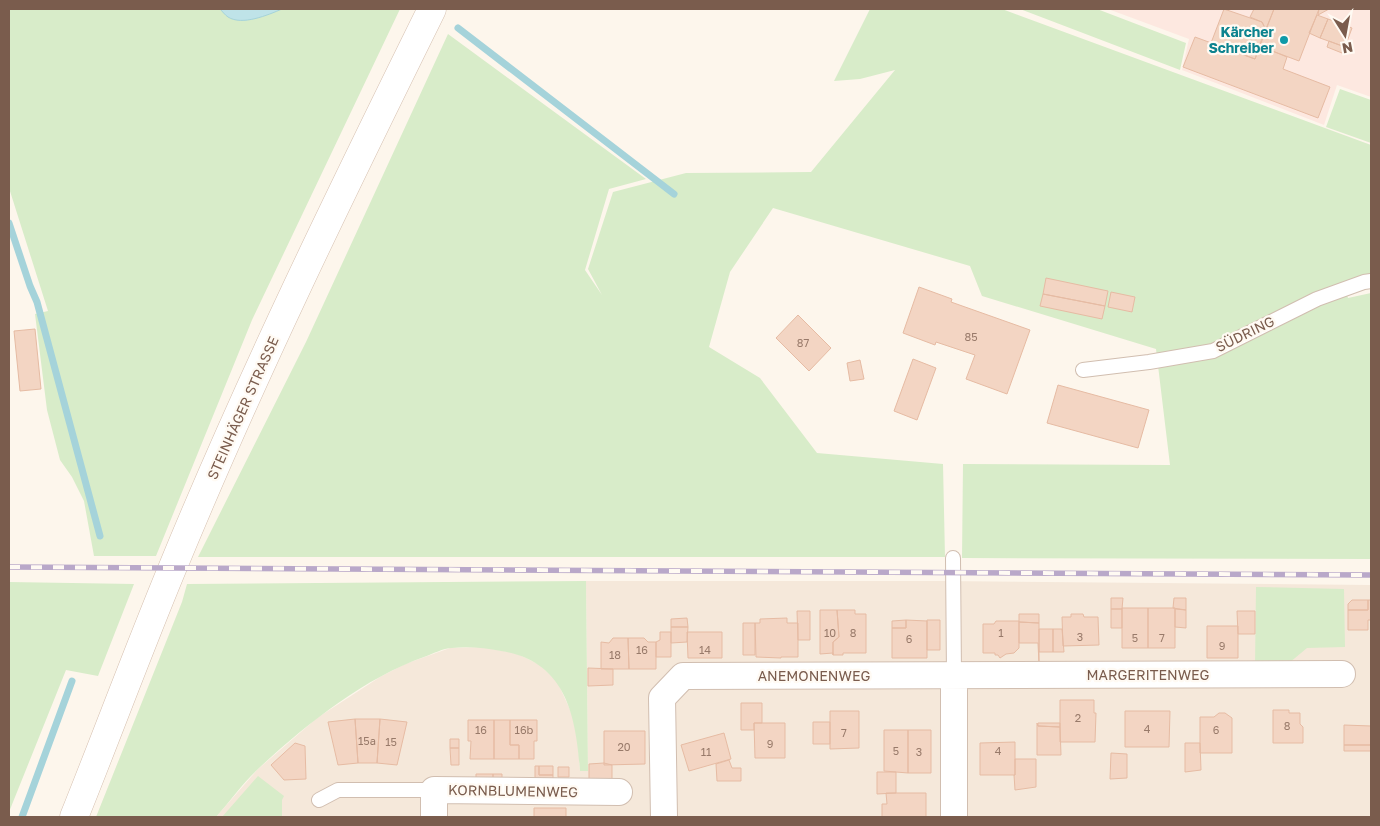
<svg xmlns="http://www.w3.org/2000/svg" width="1380" height="826" viewBox="0 0 1380 826" font-family="'Golos Text',sans-serif">
<style>
.residential{fill:#f5e8da}
.commercial{fill:#fde8e0}
.green{fill:#d8ecc9}
.water{fill:#bfe3e8;stroke:#a5d3da}
.lines{fill:none;stroke-linecap:round;stroke-linejoin:round}
.stream{stroke:#a5d3da;stroke-width:7}
.building{fill:#f3d5c3;stroke:#e6bba3}
.lane-casing{stroke:#d1beb0;stroke-width:16}
.street-casing{stroke:#d1beb0;stroke-width:28}
.secondary-casing{stroke:#d6c0b0;stroke-width:29}
.lane{stroke:#fff;stroke-width:14}
.street{stroke:#fff;stroke-width:26}
.secondary{stroke:#fff;stroke-width:28}
.rail-casing{stroke:#b9a8c9;stroke-width:5.5}
.rail{stroke:#fffaf3;stroke-width:4;stroke-dasharray:11;stroke-linecap:butt}
.culture-dot{fill:#0f9aa8;stroke:#fffaf3;stroke-width:2}
.labels{text-anchor:middle;stroke-width:4.5;stroke-linejoin:round;paint-order:stroke}
.number-label{font-size:11px;fill:#987a6a}
.culture-label{font-size:14px;font-weight:bold;fill:#0d838f;stroke:#fffaf3;text-anchor:end}
.street-label{font-size:14px;fill:#7a5c4d;stroke:#fffaf3}
</style>
<rect width="100%" height="100%" fill="#fdf6ec"/>
<!-- residential -->
<path class="residential" d="M586,581H945L1371,585V817H216L257,770L317,718L380,677L405,664L450,648L480,647L516,653L540,665L557,681L572,714L578,739L580,771H588Z"/>
<!-- commercial -->
<path class="commercial" d="M1108,9H1371V97L1337,85L1324,125L1182,70L1189,39Z"/>
<!-- green -->
<path class="green" d="M9,9H400L252,320L156,556H94L84,501L72,477L60,460L47,410L35,314L48,311L9,188Z
M870,9H1002L1371,145V274L1343,282L1348,298L1371,293V559L962,558L963,464L1170,465L1156,349L982,296L970,266L773,208L730,272L709,347L760,378L817,453L943,464L945,557H198L306,342L448,34L646,179L609,189L585,270L602,295L588,269L613,192L686,173L811,172L895,70L860,79L834,81Z
M1020,9H1097L1186,43L1180,70Z
M1340,89L1371,100V143L1326,127Z
M586,581L588,771H580C576,716 566,661 501,651C485,648 469,646 452,648C443,648 433,654 424,657C364,678 304,726 258,769C243,783 230,801 216,817H96L182,602L187,584Z
M9,582L134,584L98,676L66,670L9,812Z
M1256,587L1344,589L1345,647L1307,648L1283,668L1255,666Z
M258,776L284,796L282,800V817H222Z"/>
<!-- water -->
<path class="water" d="M220,9H282C268,15 242,26 228,17C225,15 222,11 220,9Z"/>
<g class="lines">
<!-- stream -->
<path class="stream" d="M458,28L674,194
M9,223L30,286L37,302L100,536
M22,817L72,681"/>
</g>
<!-- building -->
<path class="building" d="M1224,9L1262,22L1266,30L1255,59L1211,43Z
M1254,9H1274L1266,30L1262,22L1250,17Z
M1274,9H1319L1299,61L1259,46Z
M1319,9H1329L1318,15Z
M1317,15L1328,19L1320,38L1309,33Z
M1328,19L1352,28L1345,47L1320,38Z
M1195,37L1255,59L1260,46L1287,57L1283,69L1330,87L1318,118L1183,67Z
M1329,41L1345,47L1342,53L1327,47Z
M1046,278L1108,291L1105,306L1043,294Z
M919,287L952,299L951,302L1030,330L1007,394L966,379L975,355L936,342L935,345L903,333Z
M1111,292L1135,297L1132,312L1108,307Z
M1043,294L1105,306L1102,319L1040,306Z
M798,315L831,348L809,371L776,338Z
M35,329L41,389L20,391L14,331Z
M913,359L936,368L917,420L894,411Z
M860,360L864,379L850,381L847,363Z
M1058,385L1149,410L1138,448L1047,423Z
M1111,598H1123L1122,609H1111Z
M1174,598H1186V610L1173,608Z
M1352,600H1368V610H1348V604Z
M1368,600H1371V620H1368V630H1348V610H1368Z
M1122,608H1148V648H1122Z
M1148,608H1175V648H1148Z
M1111,609H1122V628H1111Z
M1175,609L1186,610V628L1175,627Z
M820,610H837L839,637L833,642V655V653L820,654Z
M837,610H855V614H866V653H843V655H833V642L839,637Z
M797,611H810V640H798Z
M1237,611H1255V634H1238Z
M1019,614H1039V623L1019,622Z
M1071,614H1083L1084,617H1098L1099,645L1063,646L1062,617H1071Z
M687,618L688,627H671V619Z
M787,618V623H798V657H781V658L756,657L755,623H760V619Z
M906,620L927,621V658H892V628H906Z
M906,620V628H892V621Z
M927,620H940V650H927Z
M996,621H1019V648L1014,653L1006,654L1000,658L998,655H995V653H983V624H994Z
M1019,622L1039,623V664L1038,643H1019Z
M743,623H755V655H743Z
M1207,626H1238V658H1207Z
M671,627H688L687,642L671,643Z
M1039,629H1053V652H1039Z
M1053,629H1062L1064,652H1053Z
M660,632H671V657H656V642L660,640Z
M687,632H722V658H688Z
M613,638H628L629,669H601V642L609,643Z
M628,638H644L648,642H656V669H629Z
M588,668L613,669V685L588,686Z
M1060,700H1094V713H1096L1095,742H1060Z
M741,703H762V723H754V730H741Z
M1273,710H1289V713H1300V724L1303,727V743H1273Z
M830,711H859V748L830,749Z
M1125,711H1170L1169,747H1125Z
M1219,713H1225L1232,718V753H1200V717H1214Z
M355,719L358,763L338,765L328,722Z
M355,719H380L377,763H358Z
M380,719L407,722L397,765L377,763Z
M468,720H494V759H470L471,741H468Z
M494,720H510V745H519V759H494Z
M510,720H537V741H534V759H519V745H510Z
M813,722H830V744H813Z
M754,723H785V758H755Z
M1037,723L1038,726L1060,727L1061,755H1037Z
M1038,723H1060V727L1038,726Z
M1344,725L1371,726V745H1344Z
M884,730H908V773L884,771Z
M908,730H931V773H908Z
M604,731H645V764L604,765Z
M724,733L731,759L689,771L681,745Z
M450,739H459V748H450Z
M1015,742V775H980V743Z
M295,743L305,746L306,779L284,780L271,765Z
M1185,743H1200L1201,770L1185,772Z
M1344,745H1371V751H1344Z
M450,748H459V765H451Z
M1111,753L1127,754V778L1110,779Z
M1015,759H1036V787L1015,790L1014,775H1015Z
M729,760L732,768H741V781H717L716,764Z
M604,763L612,765V784L589,785V764Z
M535,766H539V775H553V784H535Z
M539,766H553V775H539Z
M558,767H569V777H558Z
M877,772H896V793L877,794Z
M476,774H493V783H476Z
M493,774H502V783H493Z
M886,793H926V817H882V804H887Z
M534,808H566V817H534Z"/>
<g class="lines">
<defs>
<path id="lane" d="M1083,370L1149,362L1213,351L1317,299L1364,282L1371,281
M953,558L954,676
M319,800L338,790H434"/>
<path id="street" d="M434,817V790L619,792
M664,817L662,698L683,676L1342,674
M954,817V676"/>
<path id="secondary" d="M74,817C107,735 138,651 172,569C250,379 341,193 432,9"/>
</defs>
<!-- lane casing -->
<use href="#lane" class="lane-casing"/>
<!-- street casing -->
<use href="#street" class="street-casing"/>
<!-- secondary casing -->
<use href="#secondary" class="secondary-casing"/>
<!-- lane -->
<use href="#lane" class="lane"/>
<!-- street -->
<use href="#street" class="street"/>
<!-- secondary -->
<use href="#secondary" class="secondary"/>
<defs>
<path id="rail" d="M9,567L1371,575"/>
</defs>
<!-- rail casing -->
<use href="#rail" class="rail-casing"/>
<!-- rail -->
<use href="#rail" class="rail"/>
</g>
<!-- markers -->
<circle class="culture-dot" cx="1284" cy="40" r="5"/>
<g class="labels">
<!-- number labels -->
<g class="number-label">
<text x="971" y="341">85</text>
<text x="803" y="347">87</text>
<text x="830" y="637">10</text>
<text x="853" y="637">8</text>
<text x="1001" y="637">1</text>
<text x="1080" y="641">3</text>
<text x="1135" y="642">5</text>
<text x="1162" y="642">7</text>
<text x="909" y="643">6</text>
<text x="1222" y="650">9</text>
<text x="642" y="654">16</text>
<text x="705" y="654">14</text>
<text x="615" y="659">18</text>
<text x="1078" y="722">2</text>
<text x="1287" y="730">8</text>
<text x="1147" y="733">4</text>
<text x="481" y="734">16</text>
<text x="524" y="734">16b</text>
<text x="1216" y="734">6</text>
<text x="844" y="737">7</text>
<text x="367" y="745">15a</text>
<text x="391" y="746">15</text>
<text x="770" y="748">9</text>
<text x="624" y="751">20</text>
<text x="896" y="755">5</text>
<text x="998" y="755">4</text>
<text x="706" y="756">11</text>
<text x="919" y="756">3</text>
</g>
<!-- culture labels -->
<g class="culture-label">
<text x="1274" y="37">Kärcher<tspan x="1274" dy="16">Schreiber</tspan></text>
</g>
<!-- street labels -->
<g class="street-label">
<text transform="translate(1245 334) rotate(-26)" y="5">SÜDRING</text>
<text transform="translate(243 408) rotate(-66)" y="5">STEINHÄGER STRASSE</text>
<text x="1148" y="680">MARGERITENWEG</text>
<text x="814" y="681">ANEMONENWEG</text>
<text transform="translate(513 791) rotate(1)" y="5">KORNBLUMENWEG</text>
</g>
</g>
<!-- border -->
<rect width="1380" height="826" fill="none" stroke="#7a5c4d" stroke-width="20"/>
<!-- north arrow -->
<g transform="translate(1345 35) rotate(169)" stroke="#fffaf3" stroke-width="4" paint-order="stroke">
<path d="M0-4L9 19L0 12L-9 19Z" fill="#7a5c4d"/>
<text y="-8" font-size="14" font-weight="bold" text-anchor="middle" fill="#7a5c4d">N</text>
</g>
</svg>
